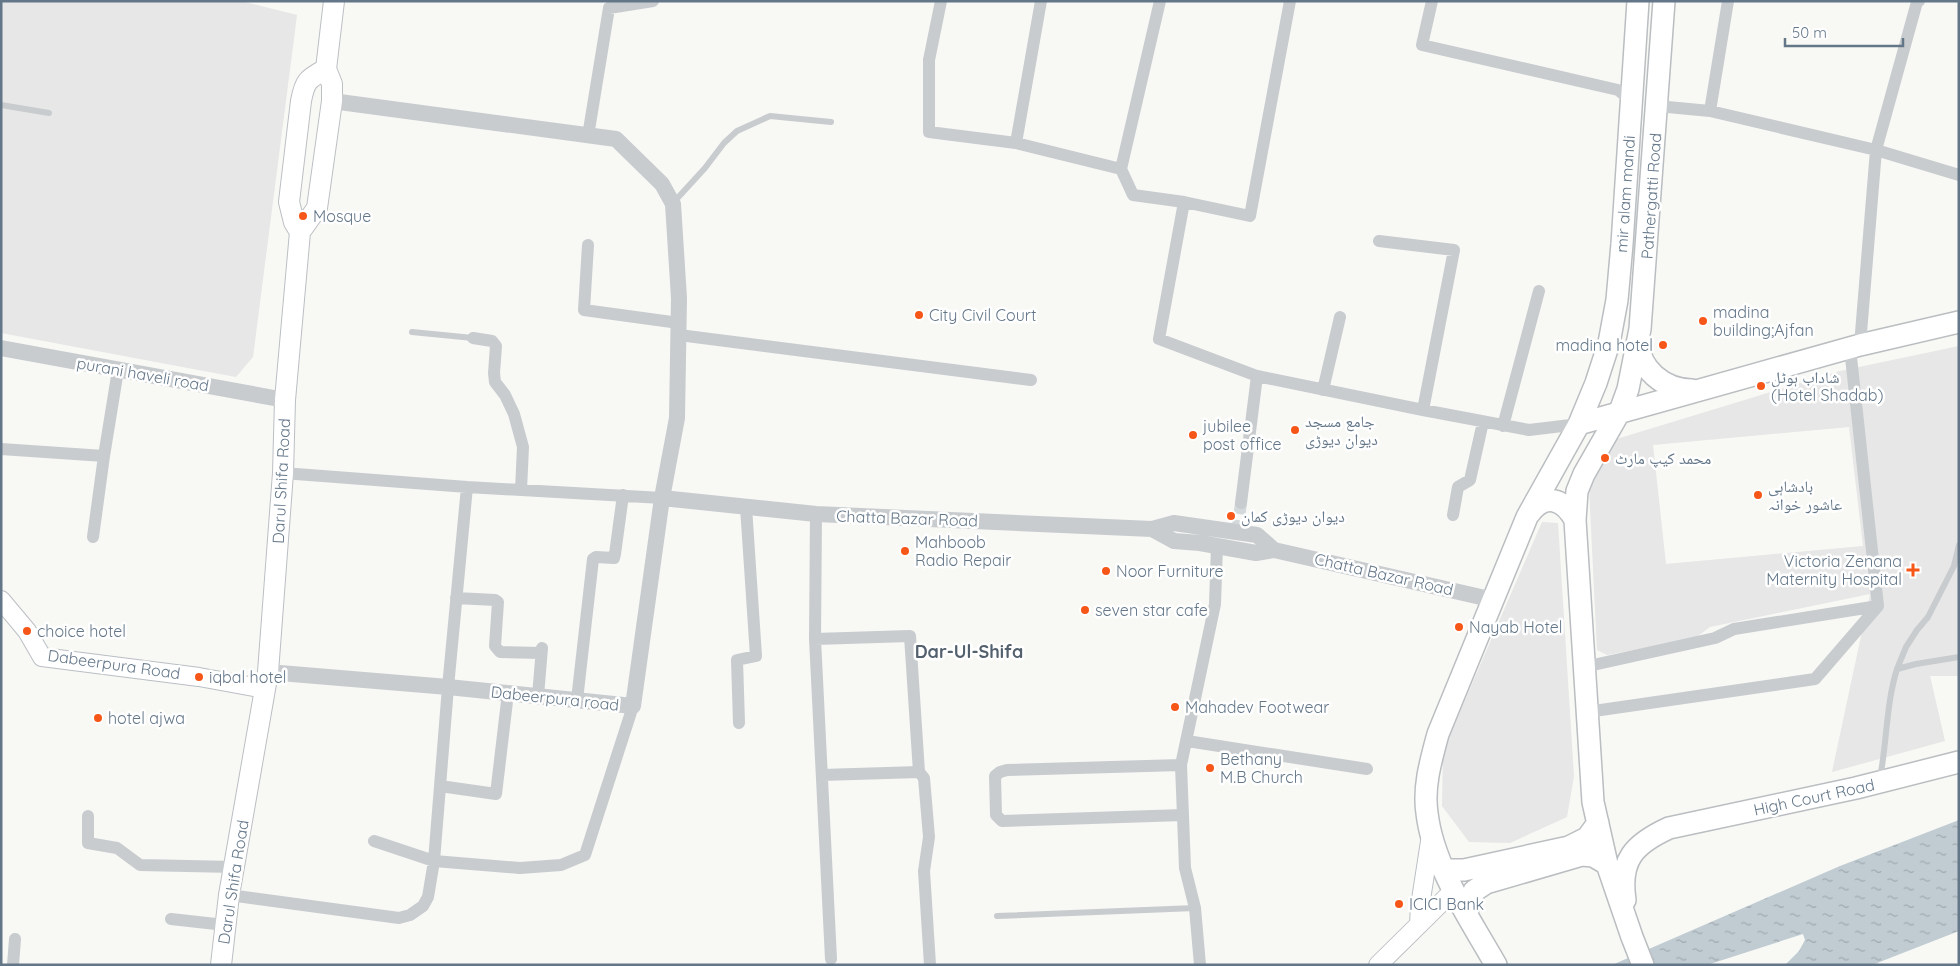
<svg xmlns="http://www.w3.org/2000/svg" width="1960" height="966" viewBox="0 0 1960 966" font-family="Quicksand,'Noto Naskh Arabic',sans-serif">
<style>
.built{fill:#e6e7e6;fill-rule:evenodd}
.water{fill:url(#water-ripples)}
.lines{fill:none;stroke-linecap:round;stroke-linejoin:round}
.minor-tunnel{stroke:#d3d8da;stroke-width:12;stroke-dasharray:12 6;stroke-linecap:butt}
.secondary-casing{stroke:#babfc4;stroke-width:20}
.primary-casing{stroke:#bbbfc3;stroke-width:22}
.trunk-casing{stroke:#babec1;stroke-width:24}
.service{stroke:#c8cccf;stroke-width:6}
.minor{stroke:#c8cccf;stroke-width:12}
.tertiary{stroke:#c8cccf;stroke-width:16}
.secondary{stroke:#fff;stroke-width:18}
.primary{stroke:#fff;stroke-width:20}
.trunk{stroke:#fff;stroke-width:21}
.poi-dot{fill:#f65617;stroke:#fff;stroke-width:2}
.labels{text-anchor:middle;stroke-width:5;stroke-linejoin:round;paint-order:stroke}
.street-label{font-size:16px;fill:#647789;stroke:#fff}
.poi-label{font-size:16px;fill:#647789;stroke:#fff;text-anchor:start}
.neighbourhood-label{font-size:18px;font-weight:bold;fill:#53606e;stroke:#fff}
</style>
<defs>
<pattern id="water-ripples" width="26" height="14" patternUnits="userSpaceOnUse" patternTransform="scale(1.25)"><rect width="26" height="14" fill="#c0ccd2"/><path d="M2 4q2-2 4 0t4 0M15 11q2-2 4 0t4 0" fill="none" stroke="#a0aab0"/></pattern>
</defs>
<rect width="100%" height="100%" fill="#f8f8f5"/>
<!-- built -->
<path class="built" d="M1,1H241L297,15L253,357L236,377L1,333Z
M1959,346V676H1930L1945,741L1832,772L1870,594L1710,627L1694,639L1607,655L1597,650L1588,467L1610,441L1840,371ZM1849,427L1863,546L1666,564L1653,445Z
M1542,522L1558,523L1574,776L1567,817L1510,843L1469,842L1442,806L1443,751Z"/>
<!-- water -->
<path class="water" d="M1959,820V931L1872,965H1785L1799,951L1805,940L1803,934L1707,965H1612L1840,866Z"/>
<g class="lines">
<!-- minor-tunnel -->
<path class="minor-tunnel" d="M1237,532L1241,503"/>
<defs>
<path id="secondary" d="M1,600L27,631L42,657L199,677L265,689L267,676
M1419,924L1420,906L1431,835
M1378,965L1454,890"/>
<path id="primary" d="M300,232L294,222L289,202L301,101C305,80 308,79 326,69
M221,965L229,895L268,672L283,473L285,400L300,232L317,208L332,101V84L326,69L334,1"/>
<path id="trunk" d="M1639,340C1637,369 1665,390 1692,390
M1579,424L1860,345L1959,322
M1529,514C1545,492 1564,499 1575,520
M1445,870H1464L1569,847L1587,838L1598,823
M1625,900C1619,860 1634,844 1669,828L1856,788L1959,762
M1467,912L1474,891L1486,883L1582,855L1593,856L1607,864
M1496,965C1470,919 1433,866 1427,813C1423,787 1431,760 1438,734L1527,517L1579,424L1596,383L1609,343L1617,300L1622,244L1638,1
M1643,965L1632,937L1607,864L1593,802L1575,520L1577,491L1584,474L1620,411L1628,389L1640,329L1664,1"/>
</defs>
<!-- secondary casing -->
<use href="#secondary" class="secondary-casing"/>
<!-- primary casing -->
<use href="#primary" class="primary-casing"/>
<!-- trunk casing -->
<use href="#trunk" class="trunk-casing"/>
<!-- service -->
<path class="service" d="M1,105L49,113
M673,203L705,168L724,143L737,131L770,116L831,122
M412,332L473,338
M1897,669L1906,647L1917,630L1928,617L1954,566L1959,545
M1880,778C1887,742 1886,704 1897,669L1916,664L1959,657
M997,916L1195,908"/>
<!-- minor -->
<path class="minor" d="M941,1L929,60V132L1016,143L1121,169L1133,195L1184,202L1250,216L1290,1
M1432,1L1422,45L1618,90L1631,100
M1657,106L1710,111L1876,150L1959,175
M1710,111L1728,1
M588,136L609,8L653,1
M1016,143L1041,1
M1121,169L1160,1
M1184,202L1159,339L1257,376L1423,410L1529,430L1579,424
M1379,241L1454,250L1423,410
M588,245L584,310L679,323
M679,335L1031,380
M473,338L492,341L496,346L494,373L495,382L505,395L514,414L523,447L521,490
M1860,345L1876,150L1917,2L1919,1
M1323,390L1340,317
M1503,426L1539,291
M1,449L104,456L118,370
M283,473L467,487L662,498
M1241,503L1257,376
M816,514L815,639L831,959
M1453,515L1458,487L1470,480L1483,422
M93,537L104,456
M456,598L495,600L498,602L495,646L500,652L541,653
M815,639L910,636L919,772L924,778L929,837L924,871L930,965
M1584,667L1715,638L1734,629L1878,606
M538,696L542,648
M577,700L593,559L596,557L614,558L615,554L623,495
M1587,712L1815,679L1878,606L1850,348
M739,723L737,660L756,656L746,507
M1187,741L1367,769
M1181,765L1007,770L1000,772L995,776L996,815L1002,821L1183,815
M822,775L919,772
M440,786L496,794L508,693
M88,816V843L117,848L140,865L234,867
M374,841L434,861L520,868L561,865L585,855L633,706
M229,895L399,918L410,915L423,906L428,897L434,861L448,687L467,487
M171,919L225,925
M13,965L15,939
M1200,965L1195,908L1185,868L1181,765L1215,604L1217,546"/>
<!-- tertiary -->
<path class="tertiary" d="M1,348L285,400
M662,498L816,514L1152,529L1174,523L1257,535L1274,550
M1152,529L1174,541L1200,543L1256,553L1274,550L1494,600
M268,672L448,687L633,706L662,498L677,418L679,298L673,204L662,184L616,139L332,101"/>
<!-- secondary -->
<use href="#secondary" class="secondary"/>
<!-- primary -->
<use href="#primary" class="primary"/>
<!-- trunk -->
<use href="#trunk" class="trunk"/>
</g>
<!-- markers -->
<g class="poi-dot">
<circle cx="303" cy="216" r="5"/>
<circle cx="919" cy="315" r="5"/>
<circle cx="1703" cy="321" r="5"/>
<circle cx="1663" cy="345" r="5"/>
<circle cx="1761" cy="386" r="5"/>
<circle cx="1295" cy="430" r="5"/>
<circle cx="1193" cy="435" r="5"/>
<circle cx="1605" cy="458" r="5"/>
<circle cx="1758" cy="495" r="5"/>
<circle cx="1231" cy="516" r="5"/>
<circle cx="905" cy="551" r="5"/>
<path d="M1910.5 562.5h5v5h5v5h-5v5h-5v-5h-5v-5h5z"/>
<circle cx="1106" cy="571" r="5"/>
<circle cx="1085" cy="610" r="5"/>
<circle cx="1459" cy="627" r="5"/>
<circle cx="27" cy="631" r="5"/>
<circle cx="199" cy="677" r="5"/>
<circle cx="1175" cy="707" r="5"/>
<circle cx="98" cy="718" r="5"/>
<circle cx="1210" cy="768" r="5"/>
<circle cx="1399" cy="904" r="5"/>
</g>
<g class="labels">
<!-- street labels -->
<g class="street-label">
<text transform="translate(1625 194) rotate(-86)" y="6">mir alam mandi</text>
<text transform="translate(1651 196) rotate(-86)" y="6">Pathergatti Road</text>
<text transform="translate(143 374) rotate(10)" y="6">purani haveli road</text>
<text transform="translate(281 481) rotate(-87)" y="6">Darul Shifa Road</text>
<text transform="translate(907 518) rotate(2)" y="6">Chatta Bazar Road</text>
<text transform="translate(1384 574) rotate(13)" y="6">Chatta Bazar Road</text>
<text transform="translate(114 664) rotate(8)" y="6">Dabeerpura Road</text>
<text transform="translate(555 698) rotate(6)" y="6">Dabeerpura road</text>
<text transform="translate(1814 797) rotate(-12)" y="6">High Court Road</text>
<text transform="translate(233 882) rotate(-81)" y="6">Darul Shifa Road</text>
</g>
<!-- poi labels -->
<g class="poi-label">
<text x="313" y="222">Mosque</text>
<text x="1713" y="318">madina<tspan x="1713" dy="18">building;Ajfan</tspan></text>
<text x="929" y="321">City Civil Court</text>
<text x="1653" y="351" text-anchor="end">madina hotel</text>
<text x="1771" y="383">شاداب ہوٹل<tspan x="1771" dy="18">(Hotel Shadab)</tspan></text>
<text x="1305" y="427">جامع مسجد<tspan x="1305" dy="18">دیوان دیوڑی</tspan></text>
<text x="1203" y="432">jubilee<tspan x="1203" dy="18">post office</tspan></text>
<text x="1615" y="464">محمد کیپ مارٹ</text>
<text x="1768" y="492">بادشاہی<tspan x="1768" dy="18">عاشور خوانہ</tspan></text>
<text x="1241" y="522">دیوان دیوڑی کمان</text>
<text x="915" y="548">Mahboob<tspan x="915" dy="18">Radio Repair</tspan></text>
<text x="1902" y="567" text-anchor="end">Victoria Zenana<tspan x="1902" dy="18">Maternity Hospital</tspan></text>
<text x="1116" y="577">Noor Furniture</text>
<text x="1095" y="616">seven star cafe</text>
<text x="1469" y="633">Nayab Hotel</text>
<text x="37" y="637">choice hotel</text>
<text x="209" y="683">iqbal hotel</text>
<text x="1185" y="713">Mahadev Footwear</text>
<text x="108" y="724">hotel ajwa</text>
<text x="1220" y="765">Bethany<tspan x="1220" dy="18">M.B Church</tspan></text>
<text x="1409" y="910">ICICI Bank</text>
</g>
<!-- neighbourhood labels -->
<g class="neighbourhood-label">
<text x="969" y="658">Dar-Ul-Shifa</text>
</g>
</g>
<!-- border -->
<rect width="1960" height="966" fill="none" stroke="#647789" stroke-width="5"/>
<!-- scale -->
<path d="M1785 38v8h118v-8" fill="none" stroke="#647789" stroke-width="2.5"/>
<text x="1792" y="38" font-size="15" fill="#647789" stroke="#ffffff" stroke-width="4" paint-order="stroke">50 m</text>
</svg>
